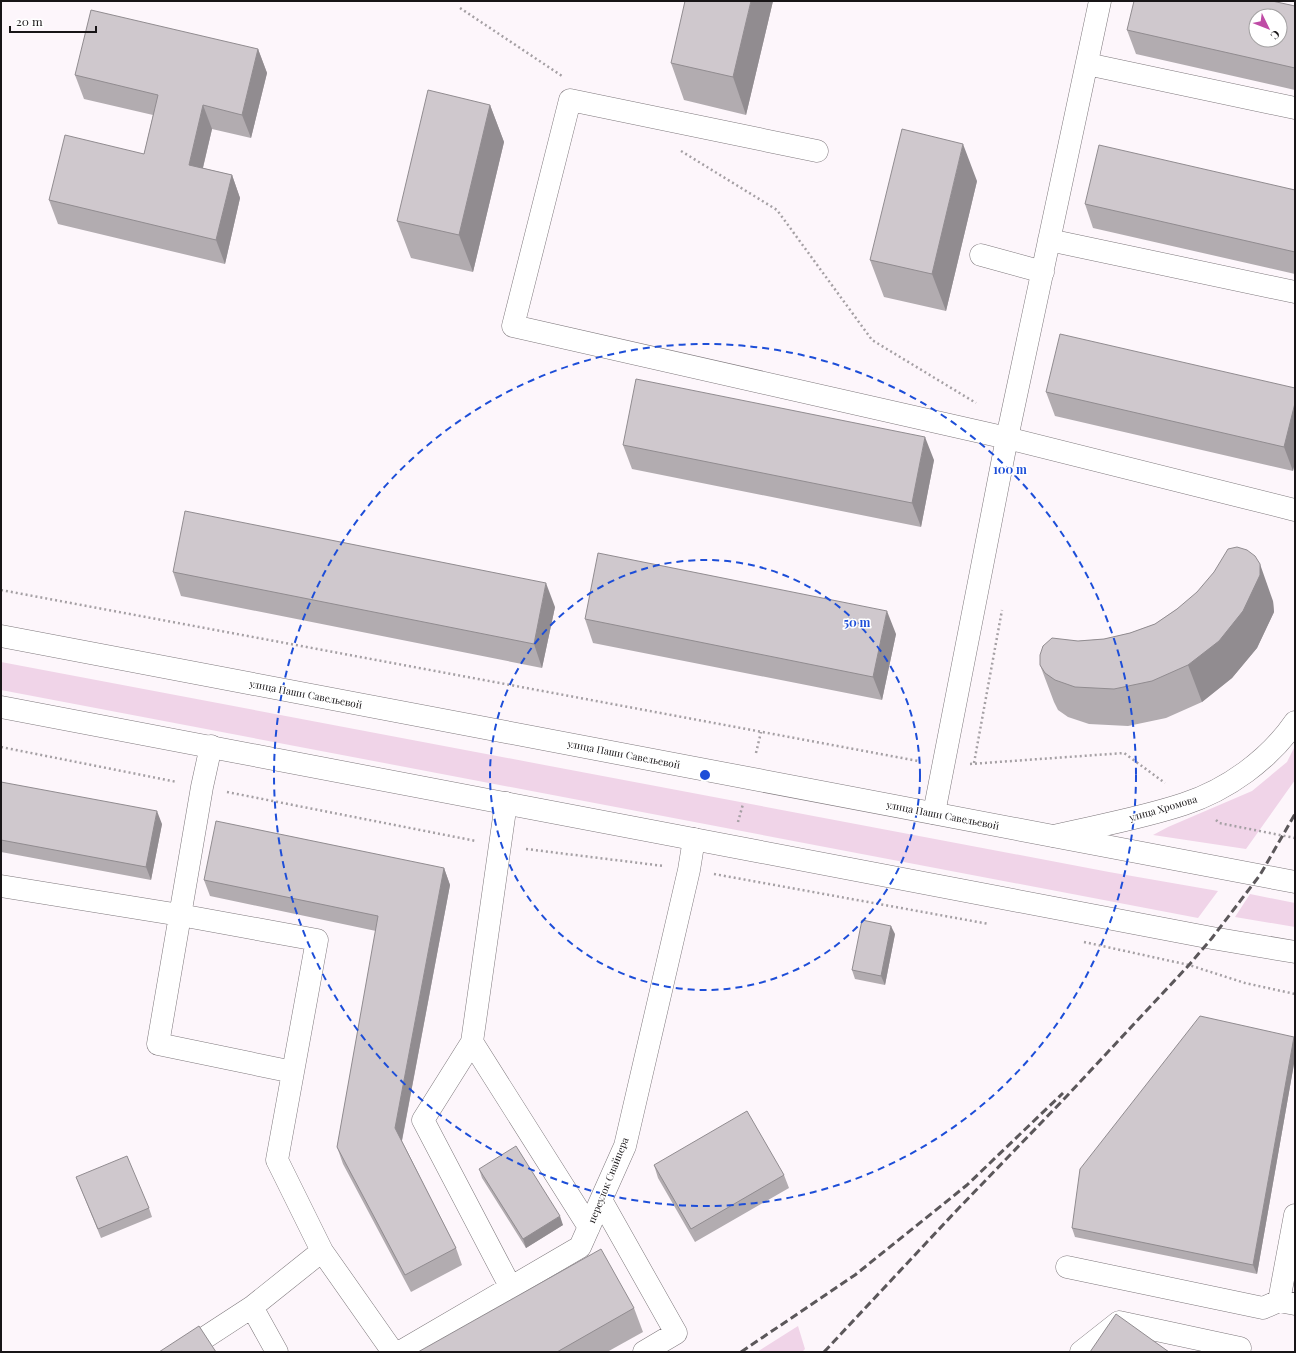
<svg xmlns="http://www.w3.org/2000/svg" width="1296" height="1353" viewBox="0 0 1296 1353" font-family="'Playfair Display',serif">
<style>
.green{fill:#f0d4e8}
.lines{fill:none;stroke-linecap:round;stroke-linejoin:round}
.minor-casing{stroke:#7e787c;stroke-width:23}
.major-casing{stroke:#7e787c;stroke-width:23}
.path{stroke:#a5a0a4;stroke-width:2.5;stroke-dasharray:2 3;stroke-linecap:butt}
.minor{stroke:#fff;stroke-width:22}
.major{stroke:#fff;stroke-width:22}
.rail{stroke:#5b575a;stroke-width:3;stroke-dasharray:8 4;stroke-linecap:butt}
.wall{fill:#b2acb0}
.shaded-wall{fill:#918c90}
.building{fill:#cfc8cd;stroke:#918c90;fill-rule:evenodd}
.ring{fill:none;stroke:#1d4ed8;stroke-width:2;stroke-dasharray:7 5}
.labels{text-anchor:middle;stroke-width:3;stroke-linejoin:round;paint-order:stroke}
.street-label{font-size:10px;fill:#181517;stroke:#fff}
.centre{fill:#1d4ed8;stroke:#fff;stroke-width:2}
.ring-label{font-size:12px;text-anchor:middle;font-weight:bold;fill:#1d4ed8;stroke:#fff;stroke-width:3;stroke-linejoin:round;paint-order:stroke}
</style>
<rect width="100%" height="100%" fill="#fdf6fb"/>
<!-- green -->
<path class="green" d="M1,662L1109,872L1218,891L1198,918L1,690Z
M1295,746V780L1246,849L1153,835L1168,827L1252,791L1287,762Z
M1250,894L1295,903V927L1235,917Z
M798,1326L805,1349L802,1352H757Z"/>
<g class="lines">
<defs>
<path id="minor" d="M1087,64L1295,108
M817,151L570,100L513,326L1007,438L1295,510
M1049,240L1295,292
M981,255L1043,272
M211,746L202,787L158,1044L293,1072
M506,803L472,1042L589,1227
M934,813L1007,438L1100,1
M1054,836C1097,826 1142,818 1184,804C1227,790 1269,760 1295,722
M1,886L180,915L317,940L277,1160L322,1251L252,1307
M472,1042L423,1120L511,1288
M601,1200L676,1333L644,1352
M1295,1215L1279,1301L1295,1304
M322,1251L393,1352
M1067,1267L1263,1308L1279,1301
M183,1352L252,1307L277,1352
M400,1352L580,1247L625,1146L689,870L694,839
M1081,1352L1119,1322L1240,1348"/>
<path id="major" d="M1,636L1295,882
M1,707L1212,938L1295,952"/>
</defs>
<!-- minor casing -->
<use href="#minor" class="minor-casing"/>
<!-- major casing -->
<use href="#major" class="major-casing"/>
<!-- path -->
<path class="path" d="M460,8L562,76
M681,151L777,210L872,340L976,403
M1,590L918,761
M1,747L177,782
M756,753L761,732
M974,763L1002,610
M970,764L1124,753L1165,783
M227,792L476,841
M1216,820L1219,823L1295,838
M738,822L743,804
M526,849L664,866
M714,874L989,924
M1084,942L1189,965L1245,983L1295,994"/>
<!-- minor -->
<use href="#minor" class="minor"/>
<!-- major -->
<use href="#major" class="major"/>
<!-- rail -->
<path class="rail" d="M741,1352L855,1275L967,1185L1063,1093
M824,1352L957,1210L1065,1098L1189,965L1212,938L1260,875L1295,814"/>
</g>
<!-- wall -->
<path class="wall" d="M773,1L746,115L684,100L671,63Z
M1295,6V90L1136,54L1127,30Z
M258,49L267,73L251,138L212,129L203,168L232,175L240,198L225,264L58,224L49,200L144,154L153,115L84,99L75,75Z
M490,105L504,142L473,272L411,258L397,221Z
M977,181L946,311L884,297L870,260Z
M1295,190V274L1093,228L1085,204Z
M1295,388V462L1293,471L1055,416L1046,392Z
M623,445L934,460L921,527L632,469Z
M173,572L555,607L542,668L181,596Z
M1273,601L1274,612L1257,648L1232,678L1202,702L1166,718L1128,726L1089,724L1068,717L1058,710L1054,702L1040,665L1078,641L1104,639L1130,633L1155,624L1177,609Z
M585,619L896,634L882,700L593,643Z
M1,782L162,824L151,880L1,852Z
M444,868L450,885L402,1141L456,1248L462,1265L411,1292L343,1164L337,1147L376,931L210,896L204,880Z
M895,934L885,985L855,979L852,970Z
M1294,1037L1295,1040V1058L1257,1274L1075,1237L1072,1228Z
M654,1165L784,1175L789,1188L695,1242L658,1178Z
M479,1169L563,1225L526,1248L482,1178Z
M76,1177L149,1208L152,1217L101,1238Z
M634,1308L643,1332L607,1352H418Z"/>
<!-- shaded-wall -->
<path class="shaded-wall" d="M751,1H773L746,115L733,77Z
M258,49L267,73L251,138L242,115Z
M203,105L212,129L198,188L189,165Z
M490,105L504,142L473,272L459,235Z
M963,144L977,181L946,311L932,274Z
M232,175L240,198L225,264L216,240Z
M1295,403V462L1293,471L1284,447Z
M925,437L934,460L921,527L912,503Z
M1260,564L1273,601L1274,612L1257,648L1232,678L1202,702L1188,665Z
M546,583L555,607L542,668L534,644Z
M887,611L896,634L882,700L873,677Z
M157,811L162,824L151,880L146,867Z
M444,868L450,885L401,1145L395,1128Z
M891,926L895,934L885,985L881,976Z
M1294,1037L1295,1040V1058L1257,1274L1253,1265Z
M560,1216L563,1225L526,1248L523,1239Z"/>
<!-- building -->
<path class="building" d="M685,1H751L733,77L671,63Z
M1134,1H1272L1295,6V68L1127,30ZM1256,16H1280V40H1256Z
M91,10L258,49L242,115L203,105L189,165L232,175L216,240L49,200L65,135L144,154L158,95L75,75Z
M428,90L490,105L459,235L397,221Z
M902,129L963,144L932,274L870,260Z
M1099,145L1295,190V252L1085,204Z
M1060,334L1295,388V403L1284,447L1046,392Z
M636,379L925,437L912,503L623,445Z
M185,511L546,583L534,644L173,572Z
M1237,547L1247,550L1255,556L1260,564V575L1243,611L1219,641L1188,665L1152,681L1114,689L1075,687L1055,680L1045,673L1040,665V655L1043,646L1052,638L1078,641L1104,639L1130,633L1155,624L1177,609L1197,592L1214,572L1228,549Z
M598,553L887,611L873,677L585,619Z
M1,782L157,811L146,867L1,840Z
M216,821L444,868L395,1128L456,1248L405,1275L337,1147L378,916L204,880Z
M862,920L891,926L881,976L852,970Z
M1200,1016L1294,1037L1253,1265L1072,1228L1080,1169Z
M747,1111L784,1175L691,1229L654,1165Z
M516,1146L560,1216L523,1239L479,1169Z
M127,1156L149,1208L98,1229L76,1177Z
M601,1249L634,1308L557,1352H418Z
M1116,1314L1169,1352H1090Z
M199,1326L216,1352H159Z"/>
<!-- distance rings -->
<g class="ring">
<circle cx="705" cy="775" r="215"/>
<circle cx="705" cy="775" r="431"/>
</g>
<g class="labels">
<!-- street labels -->
<g class="street-label">
<text transform="translate(306 694) rotate(11)" y="4">улица Паши Савельевой</text>
<text transform="translate(624 754) rotate(11)" y="4">улица Паши Савельевой</text>
<text transform="translate(1163 808) rotate(-16)" y="4">улица Хромова</text>
<text transform="translate(943 815) rotate(11)" y="4">улица Паши Савельевой</text>
<text transform="translate(608 1180) rotate(-68)" y="4">переулок Снайпера</text>
</g>
</g>
<circle cx="705" cy="775" r="6" class="centre"/>
<g class="ring-label">
<text x="1010" y="474">100 m</text>
<text x="857" y="627">50 m</text>
</g>
<!-- border -->
<rect width="1296" height="1353" fill="none" stroke="#181517" stroke-width="4"/>
<!-- north arrow -->
<g transform="translate(1268 28) rotate(133)"><circle r="19" fill="#ffffff" stroke="#a3a1a2"/>
<path d="M0-3L7 15L0 10L-7 15Z" fill="#bf4ca6"/>
<text y="-6" font-size="11" font-weight="bold" text-anchor="middle" fill="#181517">С</text>
</g>
<!-- scale -->
<path d="M10 26v6h86v-6" fill="none" stroke="#181517" stroke-width="2"/>
<text x="16" y="26" font-size="12" fill="#181517" stroke="#ffffff" stroke-width="3" paint-order="stroke">20 m</text>
</svg>
